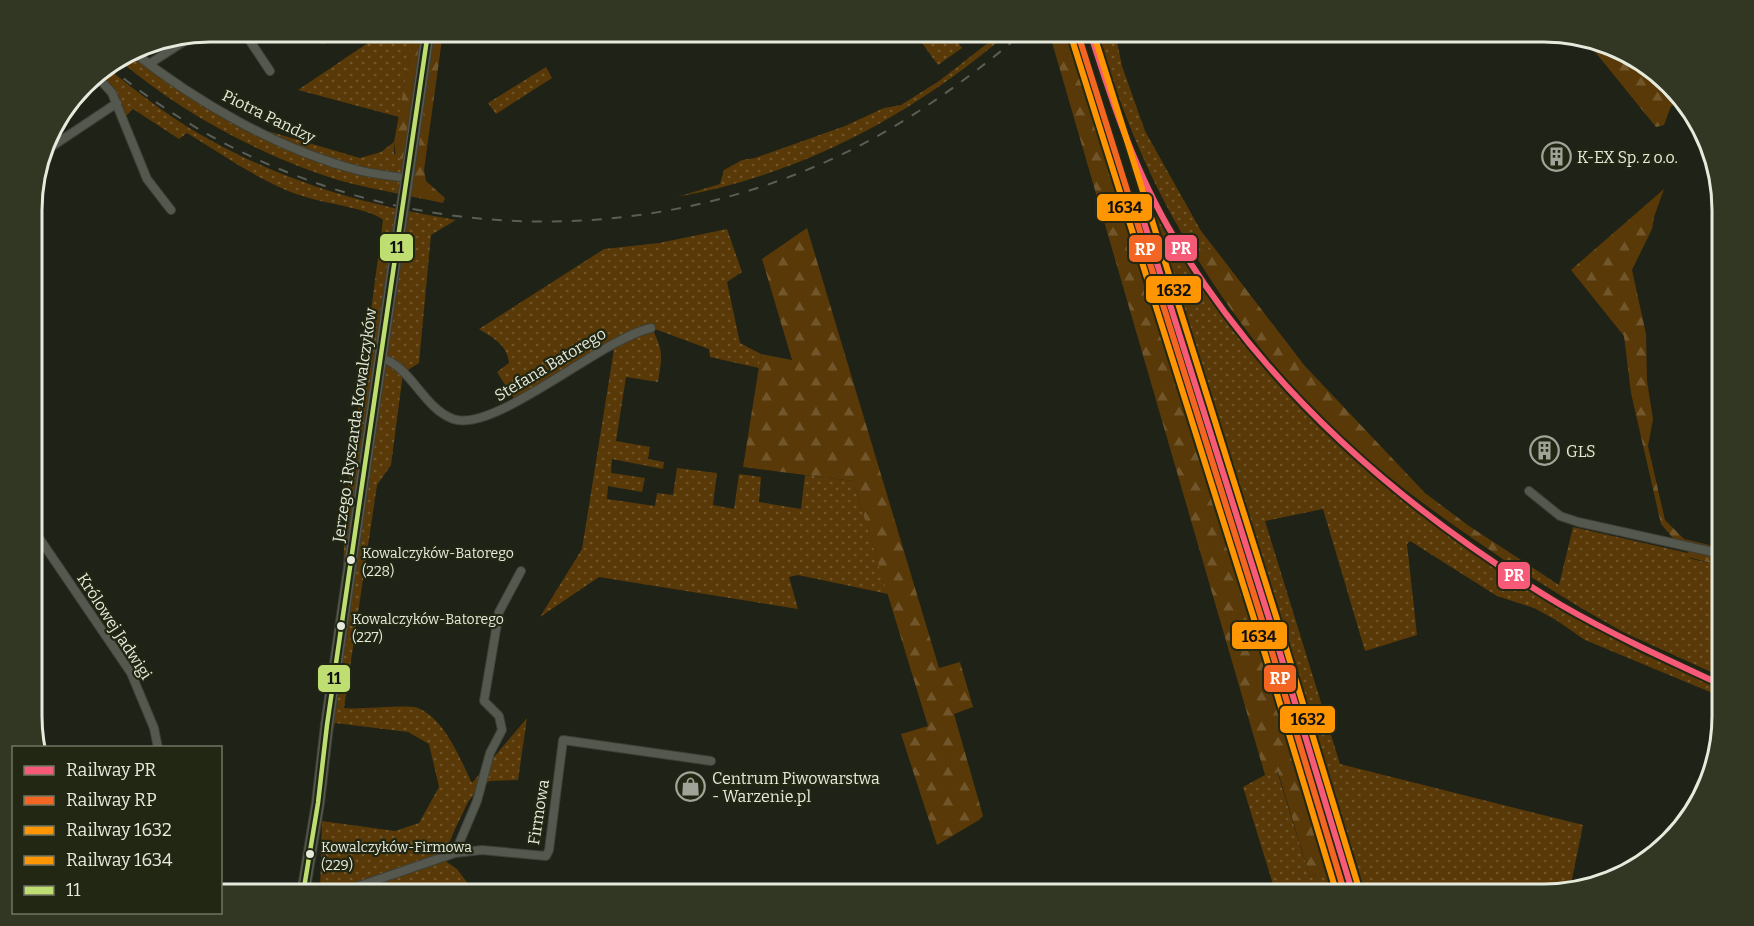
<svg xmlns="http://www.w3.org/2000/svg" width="1754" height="926" viewBox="0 0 1754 926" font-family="Bitter,serif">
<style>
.grass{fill:url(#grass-dots)}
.forest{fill:url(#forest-firs)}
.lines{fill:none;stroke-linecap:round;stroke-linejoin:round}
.street-casing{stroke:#3d4037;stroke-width:10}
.secondary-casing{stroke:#3d4037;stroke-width:14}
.street{stroke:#55584f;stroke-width:8}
.secondary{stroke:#55584f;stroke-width:12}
.rail{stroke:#5b5e56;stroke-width:2;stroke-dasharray:10 10;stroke-linecap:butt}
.secondary-bridge-casing{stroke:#3d4037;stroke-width:14;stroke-linecap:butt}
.secondary-bridge{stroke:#55584f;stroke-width:12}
.bus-1-casing{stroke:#212712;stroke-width:9}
.bus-1{stroke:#bede71;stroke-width:4.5}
.rail-1-casing{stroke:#212712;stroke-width:10}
.rail-2-casing{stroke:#212712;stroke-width:10}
.rail-3-casing{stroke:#212712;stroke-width:10}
.rail-4-casing{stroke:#212712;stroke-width:10}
.rail-1{stroke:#f75a77;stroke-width:6}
.rail-2{stroke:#f26522;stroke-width:6}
.rail-3{stroke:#ff9500;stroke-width:6}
.rail-4{stroke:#ff9500;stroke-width:6}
.bus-dot{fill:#e6eadd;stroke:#212712;stroke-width:2}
.labels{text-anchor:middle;stroke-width:4.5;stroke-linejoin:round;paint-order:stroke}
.bus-label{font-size:14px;fill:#e6eadd;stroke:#212712;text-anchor:start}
.street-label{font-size:16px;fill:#e6eadd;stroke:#212712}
.poi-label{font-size:16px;fill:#e6eadd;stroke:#212712;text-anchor:start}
.rim{fill:none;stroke:#e6eadd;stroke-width:3}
.line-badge{stroke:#212712;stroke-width:2}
.badge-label{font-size:16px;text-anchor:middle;font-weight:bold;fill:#fff}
.pale-badge-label{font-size:16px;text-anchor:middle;font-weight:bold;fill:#111}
</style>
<defs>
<pattern id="grass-dots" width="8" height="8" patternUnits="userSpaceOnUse" patternTransform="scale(1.5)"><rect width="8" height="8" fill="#593907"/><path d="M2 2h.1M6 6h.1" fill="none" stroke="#71562b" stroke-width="1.8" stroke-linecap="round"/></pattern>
<pattern id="forest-firs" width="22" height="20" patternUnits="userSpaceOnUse" patternTransform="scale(1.5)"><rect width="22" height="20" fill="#593907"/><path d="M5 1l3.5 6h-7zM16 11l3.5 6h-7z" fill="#71562b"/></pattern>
</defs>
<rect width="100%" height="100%" fill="#1f2217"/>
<!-- grass -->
<path class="grass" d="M384,32H414L399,117L298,90Z
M929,32H950L962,48L938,65L919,39Z
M1002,32H1009C915,114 801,175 677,197L720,184L724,170L742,160L755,158L845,126L884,108L901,105L939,81Z
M1097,32H1115L1122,66L1145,131L1201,231L1219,254L1201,246L1194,250L1195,255C1151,185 1121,111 1097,32Z
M132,51L247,125L360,158L381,152L394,142V154L410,157L404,195C382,190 359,186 338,180C259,155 182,113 119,60Z
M106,67C135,90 164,113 196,132C280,181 360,204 456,220L431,235L419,363L403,373L391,465L377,485L344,708C359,710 408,704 418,708C445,719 460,759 472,783L527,718L518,780L490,781L481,785L468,802L456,827L445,853L447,862L457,869L476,894H465L459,888H447L430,894H352L351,890L336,894H320L322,821L395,831L419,823L439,787L429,744L408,732L335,723L334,728L327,725L343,582L345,507L383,220C374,210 325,203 309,198C264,185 227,157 187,133L179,139L133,109L123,119L117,103L95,74Z
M546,67L552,78L496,114L488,103Z
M1134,165C1218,349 1352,477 1522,583C1562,608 1601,633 1643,654C1669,666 1696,677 1722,688V697L1585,640L1556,620L1534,608L1497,596L1410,541L1407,544L1417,635L1365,651L1323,509L1265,521L1340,764L1583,825L1570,889L1555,894H1356L1130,166Z
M727,229L742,272L727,282L740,343L761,354L759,368L710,357L709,349L652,328C664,353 662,356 658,382L626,377L616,441L650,447L648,459L664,462L663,469L612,459L611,473L645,478L642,492L608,486L607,499L655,506L657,493L673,495L677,468L717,473L713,505L734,509L739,474L761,477L759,502L801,509L805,475L853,481L888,594L798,575L789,577L798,609L599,577L540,617L582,549L615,343L516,402L497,372L509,363C507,344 493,338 479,329L604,249L659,243Z
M1573,527L1688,553V557L1692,559L1722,566V677L1623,632L1581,608L1513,566L1515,556L1559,585Z
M1277,771L1310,877L1340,863L1350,894H1276L1243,787L1265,775Z"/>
<!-- forest -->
<path class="forest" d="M414,32H422L404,159L396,158L394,142Z
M428,32H443L424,170L426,181L445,198L443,203L404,195Z
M1049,32H1081L1340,863L1310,877L1278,772L1265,775Z
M1587,42L1623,50L1692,111L1695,118L1678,105L1671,106L1664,125L1656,127Z
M1664,189L1654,217L1652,229L1632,270L1646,334L1647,381L1653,419L1648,446L1665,520L1684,539L1722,548V566L1688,557V551L1677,543L1661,524L1631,393L1624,336L1571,270Z
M807,228L939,668L960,662L973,707L954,714L983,816L979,820L937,845L901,734L928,726L853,481L743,467L761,354L792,360L762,259Z
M1196,246H1201L1219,254L1304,365L1425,493L1469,526L1515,556L1513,566C1448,522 1381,476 1325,420C1275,371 1232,315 1195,255Z"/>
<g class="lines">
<defs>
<path id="street" d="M244,32L270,71
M318,32L323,39
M132,51C196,102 278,149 357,170C373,174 390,176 407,178
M149,64L194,35
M95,74L112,93L147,179L171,210
M45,151L117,103
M381,358C411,366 423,408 453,419C494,434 601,339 651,328
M1529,491L1560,516L1578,522L1722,554
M33,529L131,673L154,728L158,748
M455,853L477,801L490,753L502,730L499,716L484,701L499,612L521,571
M336,894L455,853L482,850L546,856L549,850L563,740L711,761"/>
<path id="secondary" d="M406,186L428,32
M303,894L318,803L327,725L400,224"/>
</defs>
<!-- street casing -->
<use href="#street" class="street-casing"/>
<!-- secondary casing -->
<use href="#secondary" class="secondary-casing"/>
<!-- street -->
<use href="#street" class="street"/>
<!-- secondary -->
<use href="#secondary" class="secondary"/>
<!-- rail -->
<path class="rail" d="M108,66C319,240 616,270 859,146C919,115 973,75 1024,32"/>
<defs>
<path id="secondary-bridge" d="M400,224L406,186"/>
</defs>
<!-- secondary-bridge casing -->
<use href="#secondary-bridge" class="secondary-bridge-casing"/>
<!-- secondary-bridge -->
<use href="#secondary-bridge" class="secondary-bridge"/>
<defs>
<path id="bus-1" d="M303,894L318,803L327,725L428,32"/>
</defs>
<!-- bus-1 casing -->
<use href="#bus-1" class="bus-1-casing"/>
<!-- bus-1 -->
<use href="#bus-1" class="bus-1"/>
<defs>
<path id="rail-1" d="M1090,32C1112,102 1136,174 1174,237C1268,393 1406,512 1561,605C1613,635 1668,660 1722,685
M1137,200L1279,650L1353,894"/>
<path id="rail-2" d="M1078,34L1272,652L1345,894"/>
<path id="rail-3" d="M1093,32L1286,648L1360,892"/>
<path id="rail-4" d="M1071,36L1265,654L1337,894"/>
</defs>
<!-- rail-1 casing -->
<use href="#rail-1" class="rail-1-casing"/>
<!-- rail-2 casing -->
<use href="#rail-2" class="rail-2-casing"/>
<!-- rail-3 casing -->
<use href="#rail-3" class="rail-3-casing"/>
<!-- rail-4 casing -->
<use href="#rail-4" class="rail-4-casing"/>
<!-- rail-1 -->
<use href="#rail-1" class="rail-1"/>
<!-- rail-2 -->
<use href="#rail-2" class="rail-2"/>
<!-- rail-3 -->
<use href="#rail-3" class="rail-3"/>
<!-- rail-4 -->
<use href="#rail-4" class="rail-4"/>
</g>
<!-- icons -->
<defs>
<symbol id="building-ring" viewBox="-11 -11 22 22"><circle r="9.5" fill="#212712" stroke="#a0a498" stroke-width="1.5"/><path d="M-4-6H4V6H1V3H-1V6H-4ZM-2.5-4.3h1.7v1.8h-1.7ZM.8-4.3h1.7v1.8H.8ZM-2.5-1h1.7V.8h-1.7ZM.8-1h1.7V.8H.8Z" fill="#a0a498"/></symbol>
<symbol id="shop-ring" viewBox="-11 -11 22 22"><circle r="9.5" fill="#212712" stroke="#a0a498" stroke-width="1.5"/><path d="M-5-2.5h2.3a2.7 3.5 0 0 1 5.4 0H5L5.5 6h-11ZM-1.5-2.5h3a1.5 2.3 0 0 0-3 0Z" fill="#a0a498"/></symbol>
</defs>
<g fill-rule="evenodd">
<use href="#building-ring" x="1540" y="140" width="33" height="33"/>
<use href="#building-ring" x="1528" y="434" width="33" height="33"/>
<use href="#shop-ring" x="674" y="770" width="33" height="33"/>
</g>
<!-- markers -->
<g class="bus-dot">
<circle cx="351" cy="560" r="5"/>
<circle cx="341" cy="626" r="5"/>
<circle cx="310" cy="854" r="5"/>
</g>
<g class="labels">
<!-- bus labels -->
<g class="bus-label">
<text x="362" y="558">Kowalczyków-Batorego<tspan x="362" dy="18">(228)</tspan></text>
<text x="352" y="624">Kowalczyków-Batorego<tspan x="352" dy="18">(227)</tspan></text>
<text x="321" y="852">Kowalczyków-Firmowa<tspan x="321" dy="18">(229)</tspan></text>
</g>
<!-- street labels -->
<g class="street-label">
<text transform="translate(269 116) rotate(26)" y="6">Piotra Pandzy</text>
<text transform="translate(550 364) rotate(-31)" y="6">Stefana Batorego</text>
<text transform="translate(354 425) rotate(-82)" y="6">Jerzego i Ryszarda Kowalczyków</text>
<text transform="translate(115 626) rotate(57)" y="6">Królowej Jadwigi</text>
<text transform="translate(538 812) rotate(-81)" y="6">Firmowa</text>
</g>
<!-- poi labels -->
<g class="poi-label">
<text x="1577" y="163">K-EX Sp. z o.o.</text>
<text x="1566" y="457">GLS</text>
<text x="712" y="784">Centrum Piwowarstwa<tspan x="712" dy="18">- Warzenie.pl</tspan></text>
</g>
</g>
<!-- crop -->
<path d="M0 0H1754V926H0ZM210 42H1544A168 168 0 0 1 1712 210V716A168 168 0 0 1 1544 884H210A168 168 0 0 1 42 716V210A168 168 0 0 1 210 42Z" fill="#313722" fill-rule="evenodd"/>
<path class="rim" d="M210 42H1544A168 168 0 0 1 1712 210V716A168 168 0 0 1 1544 884H210A168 168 0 0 1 42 716V210A168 168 0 0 1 210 42Z"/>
<g class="line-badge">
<rect x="1096" y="193" width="57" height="29" rx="6" fill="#ff9500"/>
<rect x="379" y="233" width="35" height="29" rx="6" fill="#bede71"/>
<rect x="1164" y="234" width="34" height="28" rx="6" fill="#f75a77"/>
<rect x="1128" y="234" width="35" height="29" rx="6" fill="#f26522"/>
<rect x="1145" y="275" width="57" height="29" rx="6" fill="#ff9500"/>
<rect x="1497" y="561" width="34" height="29" rx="6" fill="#f75a77"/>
<rect x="1231" y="621" width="57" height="29" rx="6" fill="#ff9500"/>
<rect x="1263" y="664" width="34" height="29" rx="6" fill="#f26522"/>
<rect x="317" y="664" width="34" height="29" rx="6" fill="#bede71"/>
<rect x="1279" y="705" width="57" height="29" rx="6" fill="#ff9500"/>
</g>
<g class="badge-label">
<text x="1181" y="254">PR</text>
<text x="1145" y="255">RP</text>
<text x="1514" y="581">PR</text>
<text x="1280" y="684">RP</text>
</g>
<g class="pale-badge-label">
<text x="1125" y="213">1634</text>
<text x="397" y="253">11</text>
<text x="1174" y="296">1632</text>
<text x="1259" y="642">1634</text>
<text x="334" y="684">11</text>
<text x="1308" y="725">1632</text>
</g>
<!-- legend -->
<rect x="12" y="746" width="210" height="168" fill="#212712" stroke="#707563" stroke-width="1.5"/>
<rect x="24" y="766" width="30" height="9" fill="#f75a77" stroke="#707563" stroke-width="1.5"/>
<text x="66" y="776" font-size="18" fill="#e6eadd">Railway PR</text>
<rect x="24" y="796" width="30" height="9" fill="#f26522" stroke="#707563" stroke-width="1.5"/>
<text x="66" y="806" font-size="18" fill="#e6eadd">Railway RP</text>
<rect x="24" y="826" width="30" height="9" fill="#ff9500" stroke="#707563" stroke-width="1.5"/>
<text x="66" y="836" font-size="18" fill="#e6eadd">Railway 1632</text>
<rect x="24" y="856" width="30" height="9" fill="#ff9500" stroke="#707563" stroke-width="1.5"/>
<text x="66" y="866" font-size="18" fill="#e6eadd">Railway 1634</text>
<rect x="24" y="886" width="30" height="9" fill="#bede71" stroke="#707563" stroke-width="1.5"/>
<text x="66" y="896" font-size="18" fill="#e6eadd">11</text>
</svg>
